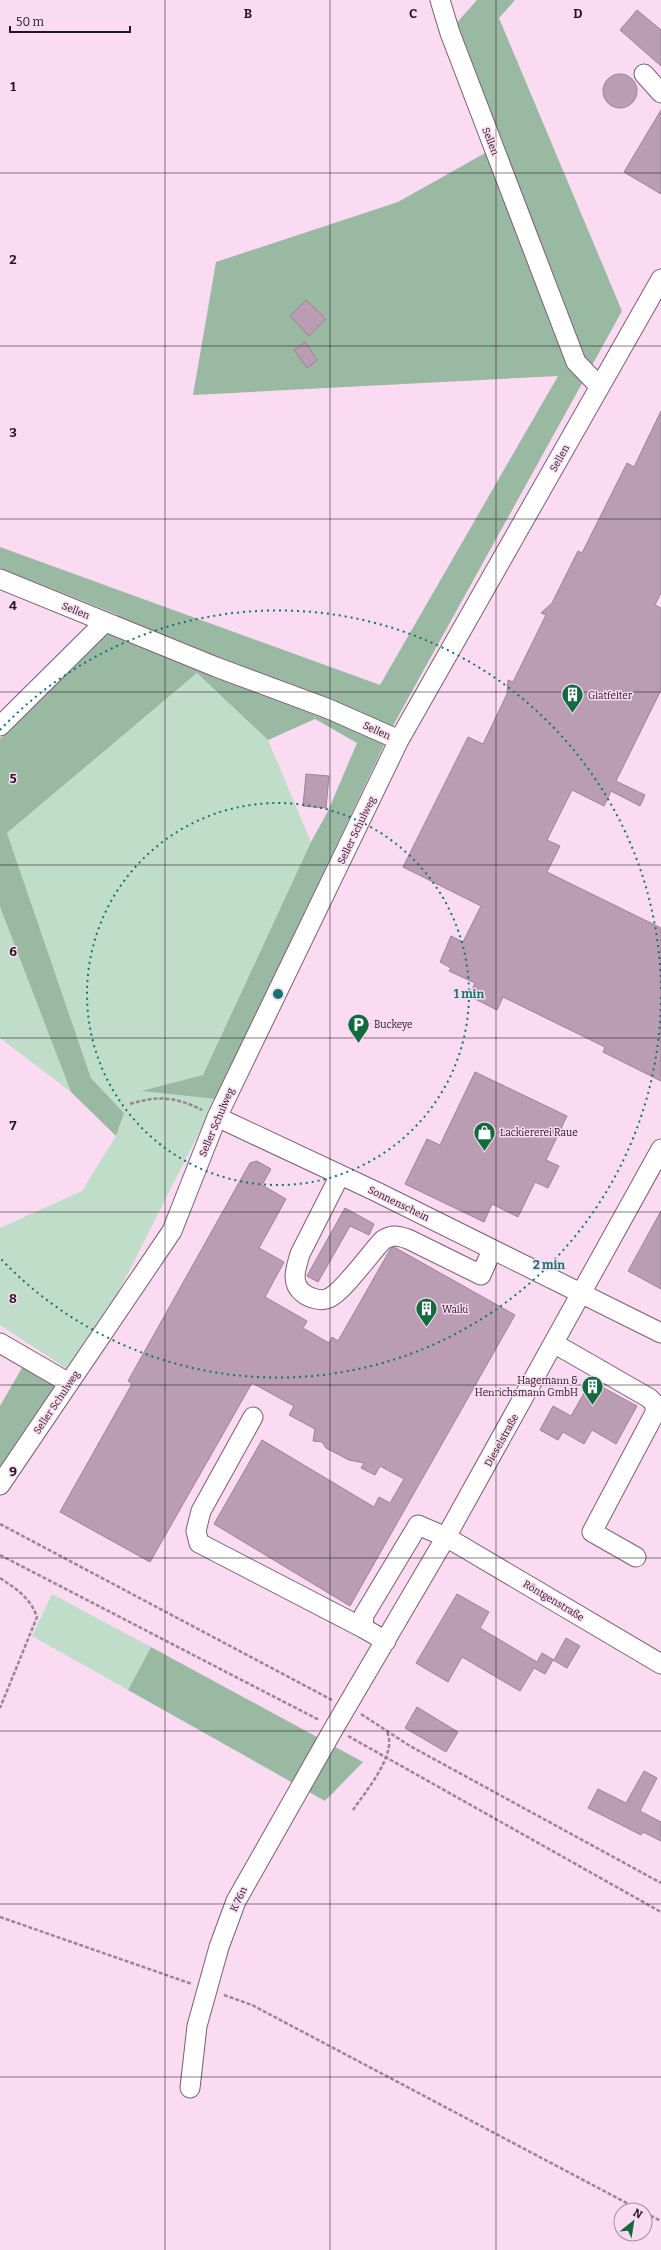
<svg xmlns="http://www.w3.org/2000/svg" width="661" height="2250" viewBox="0 0 661 2250" font-family="Bitter,serif">
<style>
.green{fill:#bfddc8}
.forest{fill:#99b9a3}
.building{fill:#ba9db2;stroke:#9f8297}
.lines{fill:none;stroke-linecap:round;stroke-linejoin:round}
.minor-casing{stroke:#7a5f73;stroke-width:21}
.path{stroke:#9b8595;stroke-width:2.5;stroke-dasharray:4 2;stroke-linecap:butt}
.minor{stroke:#fff;stroke-width:19}
.grid{fill:none;stroke:#22171f;stroke-width:1;stroke-opacity:0.55}
.ring{fill:none;stroke:#0f766e;stroke-width:2;stroke-dasharray:2 4}
.labels{text-anchor:middle;stroke-width:3;stroke-linejoin:round;paint-order:stroke}
.street-label{font-size:10px;fill:#22171f;stroke:#fadbf1}
.poi-label{font-size:10px;fill:#22171f;stroke:#fadbf1;text-anchor:start}
.grid-label{font-size:13px;text-anchor:middle;font-weight:bold;fill:#22171f;stroke:#fadbf1;stroke-width:3;stroke-linejoin:round;paint-order:stroke}
.centre{fill:#0f766e;stroke:#fadbf1;stroke-width:2}
.ring-label{font-size:12px;text-anchor:middle;font-weight:bold;fill:#0f766e;stroke:#fadbf1;stroke-width:3;stroke-linejoin:round;paint-order:stroke}
</style>
<rect width="100%" height="100%" fill="#fadbf1"/>
<!-- green -->
<path class="green" d="M197,673L268,740L311,842L203,1075L142,1091L216,1099L120,1289L69,1370L0,1325V1228L82,1191L116,1136L124,1113L91,1078L7,833Z
M0,907L71,1092L0,1038Z
M52,1594L151,1647L128,1690L32,1636Z"/>
<!-- forest -->
<path class="forest" d="M477,0H515L499,18L622,311L395,722L216,1099L141,1091L203,1075L311,842L328,811L357,743L315,719L268,740L197,673L7,833L91,1078L124,1113L116,1136L71,1092L0,907V739L118,615L0,568V547L380,685L558,376L193,395L216,262L398,202L503,143L454,26Z
M23,1366L58,1388L0,1472V1406Z
M151,1647L363,1762L325,1801L128,1690Z"/>
<!-- building -->
<path class="building" d="M637,10L661,30V66L620,30Z
M603 91a17 17 0 1 1 34 0a17 17 0 1 1-34 0Z
M661,110V194L624,172Z
M306,300L326,319L309,336L290,316Z
M305,342L317,360L307,368L294,350Z
M661,411V593L655,605L661,608V690L616,781L645,795L640,806L611,791L604,806L572,790L547,840L560,846L547,872L661,928V1081L603,1052L605,1047L503,997L497,1010L469,996L475,983L449,971L451,968L440,962L451,936L463,942L481,906L403,867L468,737L483,744L507,694L508,680L513,682L546,615L541,613L552,603L578,551L582,553L627,463L634,467Z
M306,774L329,776L326,808L303,806Z
M475,1072L567,1116L546,1160L559,1166L548,1188L535,1182L518,1217L492,1204L484,1222L405,1184L427,1139L440,1145Z
M257,1161L271,1169L262,1185L286,1199L259,1248L284,1262L265,1297L307,1321L303,1328L329,1343L332,1337L338,1341L391,1248L394,1247L515,1315L350,1606L214,1524L262,1440L374,1507L379,1497L390,1503L404,1479L380,1466L375,1475L361,1468L364,1463L349,1460L326,1448L322,1442L313,1441L315,1429L289,1415L294,1406L252,1383L150,1562L60,1512L132,1384L128,1381L250,1163Z
M345,1208L374,1224L369,1235L350,1226L318,1282L307,1276Z
M661,1211V1289L628,1271Z
M591,1381L637,1406L616,1444L592,1430L584,1444L563,1432L558,1440L540,1430L553,1406L571,1416Z
M457,1594L489,1612L480,1628L537,1662L542,1653L554,1660L566,1638L580,1646L567,1668L553,1660L545,1674L534,1668L520,1691L462,1657L448,1682L416,1663Z
M417,1707L458,1732L446,1752L405,1728Z
M644,1771L657,1778L640,1811L661,1822V1841L643,1832L641,1835L588,1808L598,1789L626,1803Z"/>
<g class="lines">
<defs>
<path id="minor" d="M440,0L450,33L576,362L599,386
M644,74L661,93
M0,579L216,667L329,709L399,740
M0,726L105,622
M217,1117L377,1192L661,1333
M340,1175L300,1254C296,1268 290,1283 303,1293C309,1298 322,1302 329,1298C343,1292 371,1252 383,1240C393,1234 398,1236 408,1239L481,1275L492,1250
M0,1343L69,1383
M555,1344L649,1398L655,1404V1413L647,1428L592,1532L636,1557
M253,1417L201,1511L196,1531L199,1543L363,1628
M0,1485L172,1231L217,1117L399,740L661,279
M386,1641L363,1628L364,1615L418,1525L446,1537L661,1664
M190,2088L197,2026L219,1947L236,1901L334,1728L446,1537L661,1149"/>
</defs>
<!-- minor casing -->
<use href="#minor" class="minor-casing"/>
<!-- path -->
<path class="path" d="M130,1104C158,1095 176,1097 202,1110
M0,1524L332,1700
M0,1555L319,1720
M0,1578C16,1589 30,1597 37,1617L0,1708
M361,1714L410,1746L661,1883
M348,1736L661,1912
M353,1810C365,1792 398,1754 387,1732
M0,1917L192,1984
M224,1995L252,2005L640,2210
M645,2213L661,2221"/>
<!-- minor -->
<use href="#minor" class="minor"/>
</g>
<!-- grid -->
<path class="grid" d="M165,0V2250M330,0V2250M496,0V2250M0,173H661M0,346H661M0,519H661M0,692H661M0,865H661M0,1038H661M0,1212H661M0,1385H661M0,1558H661M0,1731H661M0,1904H661M0,2077H661"/>
<!-- distance rings -->
<g class="ring">
<circle cx="278" cy="994" r="191"/>
<path d="M661 997A383 383 0 0 1 0 1258M0 730A383 383 0 0 1 661 991"/>
</g>
<!-- icons -->
<defs>
<symbol id="building-pin" viewBox="-11 -11 22 30"><path d="M0 17L-7.5 6A9.5 9.5 0 1 1 7.5 6Z" fill="#116b3e" stroke="#fadbf1"/><path d="M-4-6H4V6H1V3H-1V6H-4ZM-2.5-4.3h1.7v1.8h-1.7ZM.8-4.3h1.7v1.8H.8ZM-2.5-1h1.7V.8h-1.7ZM.8-1h1.7V.8H.8Z" fill="#fff"/></symbol>
<symbol id="parking-pin" viewBox="-11 -11 22 30"><path d="M0 17L-7.5 6A9.5 9.5 0 1 1 7.5 6Z" fill="#116b3e" stroke="#fadbf1"/><path d="M-3.5-5.5H1a3.5 3.5 0 0 1 0 7H-1V5.5H-3.5ZM-1-3.4V-.6H.8a1.4 1.4 0 0 0 0-2.8Z" fill="#fff"/></symbol>
<symbol id="shop-pin" viewBox="-11 -11 22 30"><path d="M0 17L-7.5 6A9.5 9.5 0 1 1 7.5 6Z" fill="#116b3e" stroke="#fadbf1"/><path d="M-5-2.5h2.3a2.7 3.5 0 0 1 5.4 0H5L5.5 6h-11ZM-1.5-2.5h3a1.5 2.3 0 0 0-3 0Z" fill="#fff"/></symbol>
</defs>
<g fill-rule="evenodd">
<use href="#building-pin" x="560" y="682" width="25" height="34"/>
<use href="#parking-pin" x="346" y="1012" width="25" height="34"/>
<use href="#shop-pin" x="472" y="1120" width="25" height="34"/>
<use href="#building-pin" x="414" y="1296" width="25" height="34"/>
<use href="#building-pin" x="580" y="1374" width="25" height="34"/>
</g>
<g class="labels">
<!-- street labels -->
<g class="street-label">
<text transform="translate(491 141) rotate(69)" y="4">Sellen</text>
<text transform="translate(559 458) rotate(-61)" y="4">Sellen</text>
<text transform="translate(76 610) rotate(22)" y="4">Sellen</text>
<text transform="translate(377 730) rotate(24)" y="4">Sellen</text>
<text transform="translate(356 830) rotate(-64)" y="4">Seller Schulweg</text>
<text transform="translate(216 1122) rotate(-67)" y="4">Seller Schulweg</text>
<text transform="translate(399 1203) rotate(26)" y="4">Sonnenschein</text>
<text transform="translate(56 1402) rotate(-56)" y="4">Seller Schulweg</text>
<text transform="translate(501 1440) rotate(-61)" y="4">Dieselstraße</text>
<text transform="translate(554 1600) rotate(31)" y="4">Röntgenstraße</text>
<text transform="translate(238 1899) rotate(-65)" y="4">K 76n</text>
</g>
<!-- poi labels -->
<g class="poi-label">
<text x="588" y="699">Glatfelter</text>
<text x="374" y="1028">Buckeye</text>
<text x="500" y="1136">Lackiererei Raue</text>
<text x="442" y="1313">Walki</text>
<text x="578" y="1384" text-anchor="end">Hagemann &amp;<tspan x="578" dy="12">Henrichsmann GmbH</tspan></text>
</g>
</g>
<g class="grid-label">
<text x="248" y="18">B</text>
<text x="413" y="18">C</text>
<text x="578" y="18">D</text>
<text x="13" y="91">1</text>
<text x="13" y="264">2</text>
<text x="13" y="437">3</text>
<text x="13" y="610">4</text>
<text x="13" y="783">5</text>
<text x="13" y="956">6</text>
<text x="13" y="1130">7</text>
<text x="13" y="1303">8</text>
<text x="13" y="1476">9</text>
</g>
<circle cx="278" cy="994" r="6" class="centre"/>
<g class="ring-label">
<text x="469" y="998">1 min</text>
<text x="549" y="1269">2 min</text>
</g>
<!-- north arrow -->
<g transform="translate(633 2222) rotate(30)"><circle r="19" fill="#fadbf1" stroke="#a48d9d"/>
<path d="M0-3L7 15L0 10L-7 15Z" fill="#116b3e"/>
<text y="-6" font-size="11" font-weight="bold" text-anchor="middle" fill="#22171f">N</text>
</g>
<!-- scale -->
<path d="M10 26v6h120v-6" fill="none" stroke="#22171f" stroke-width="2"/>
<text x="16" y="26" font-size="12" fill="#22171f" stroke="#fadbf1" stroke-width="3" paint-order="stroke">50 m</text>
</svg>
